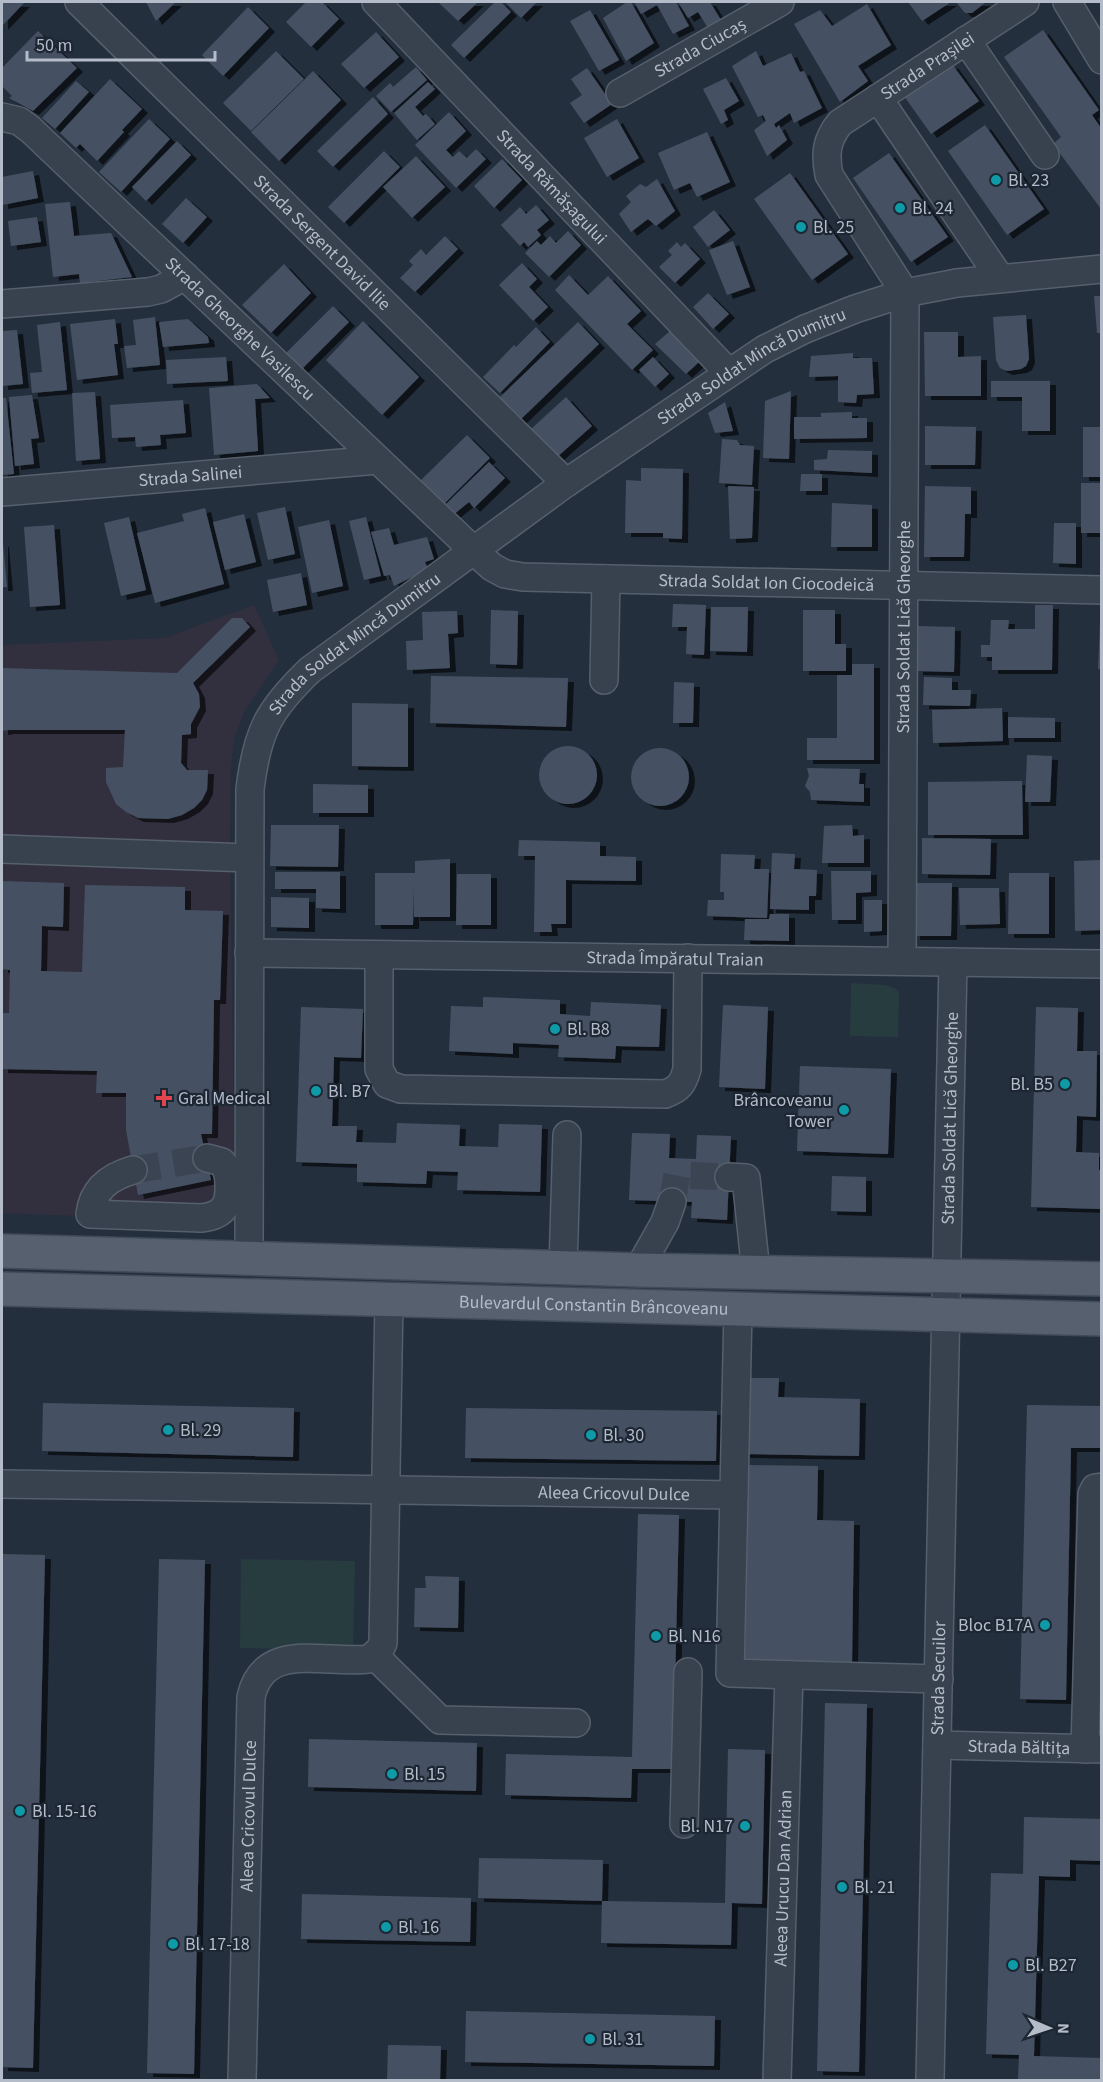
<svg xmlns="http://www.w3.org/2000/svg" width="1103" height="2082" viewBox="0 0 1103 2082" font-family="'Source Sans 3',sans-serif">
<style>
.medical{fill:#32303f}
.green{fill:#263c3f}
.building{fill:#455162;filter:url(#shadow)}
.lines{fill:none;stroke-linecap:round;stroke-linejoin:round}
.minor-tunnel{stroke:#3a4453;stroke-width:27;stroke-dasharray:27 14;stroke-linecap:butt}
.minor-casing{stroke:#565f6c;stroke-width:30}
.major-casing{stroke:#414a57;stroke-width:36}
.minor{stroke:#38414e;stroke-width:27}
.major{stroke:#56606e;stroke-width:33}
.culture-dot{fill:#0f9aa8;stroke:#1d2633;stroke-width:2}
.health-dot{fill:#e0444e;stroke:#1d2633;stroke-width:2}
.labels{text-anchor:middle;stroke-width:4.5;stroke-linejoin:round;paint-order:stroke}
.street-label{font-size:18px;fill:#b4bcc9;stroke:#1d2633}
.poi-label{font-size:18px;fill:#b4bcc9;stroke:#1d2633;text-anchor:start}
</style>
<defs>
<filter id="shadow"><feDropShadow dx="6" dy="4" stdDeviation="0" flood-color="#0009"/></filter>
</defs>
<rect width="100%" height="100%" fill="#242f3e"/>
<!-- medical -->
<path class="medical" d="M254,605L279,660L245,710L234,739L231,768L230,837L235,1222L2,1213V645L165,638Z"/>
<!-- green -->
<path class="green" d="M851,983L886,985L896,989L899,993L898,1037L850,1036Z
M241,1559L355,1561L353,1650L240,1648Z"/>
<!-- building -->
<path class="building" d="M2,2L24,3L2,26Z
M146,2H176L156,21Z
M306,2H322L339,19L311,47L286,22Z
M438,2H478L458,21Z
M495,2H501L511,12L464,58L451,45Z
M505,2H537L521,18Z
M627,2H631L654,43L626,61L603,18Z
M634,2H676L689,26L673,34L657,5L641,14Z
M678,2H710L721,20L708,28L698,12L688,18Z
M908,2H951L922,21Z
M956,2H986L972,13H965Z
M867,4L891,45L858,66L868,81L840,102L794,24L820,10L832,26Z
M248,7L269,28L223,76L202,55Z
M590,10L619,60L599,71L570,21Z
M1043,30L1099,110L1092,115L1101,128V209L1053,144L1061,137L1004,57Z
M38,31L77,68L33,111L9,98L12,96L2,86V68Z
M376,32L399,57L364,88L341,64Z
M276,51L304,79L251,131L223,103Z
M756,51L763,66L791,53L800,72L804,71L822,108L794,123L790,113L774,124L776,128L779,125L787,140L767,156L754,130L766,121L763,115L758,117L732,66Z
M952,64L979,101L931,134L904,96Z
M416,67L427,80L391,112L376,96L390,83L393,87Z
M587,68L612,104L584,123L570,103L582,95L571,79Z
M313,71L341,100L279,161L251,132Z
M726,78L739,101L724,110L728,120L721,124L703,89Z
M110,79L142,109L122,130L124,132L97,161L80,144L76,148L60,133Z
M76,81L89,92L55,129L42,118Z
M428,82L435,89L415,107L423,116L426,114L435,124L417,140L394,113Z
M373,97L388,114L333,167L317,151Z
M449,112L466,131L446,150L453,157L459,151L467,158L476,149L486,159L456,188L415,145Z
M149,119L170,139L121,192L99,172Z
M617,119L639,158L607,177L584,138Z
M985,125L1044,209L1007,235L948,151Z
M707,132L730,182L697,197L690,183L674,190L658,153Z
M177,141L191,155L146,201L132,187Z
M384,151L400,167L344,223L328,207Z
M889,153L948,237L911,262L853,178Z
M416,156L445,187L412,218L383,187Z
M502,159L522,180L494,208L474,186Z
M33,171L38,198L2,205V177Z
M790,173L848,254L812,280L754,199Z
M657,179L675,211L656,226L648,219L631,232L619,214L631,202L626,196L640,184L646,187Z
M186,198L207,217L183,243L162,224Z
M70,202L74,236L111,233L132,277L80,283L79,274L53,277L45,204Z
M536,205L549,220L537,230L541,235L528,247L524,242L520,246L501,225L520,207L526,214Z
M714,210L730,230L708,247L693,227Z
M37,217L41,242L11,246L8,221Z
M568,231L581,245L549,277L525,253L537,241L541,245L550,236L556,243Z
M445,236L458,249L415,292L400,278L413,265L409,261L421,249L426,255Z
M733,241L750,287L727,295L709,250Z
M677,242L681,247L685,243L700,259L675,283L659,267L672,255L668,251Z
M522,263L537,279L529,287L548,307L533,321L499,285Z
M284,264L311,293L271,333L242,305Z
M569,275L588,295L608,276L641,311L627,324L653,350L632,370L555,290Z
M708,293L729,314L713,329L693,307Z
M1094,296H1101V333H1097Z
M333,306L349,322L300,371L284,355Z
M1026,315L1029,359L1026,366L1021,369L1007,371L1000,368L996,360L993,317Z
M155,317L160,365L127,368L124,346L136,345L133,320Z
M115,319L118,344H114L118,375L77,380L70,324Z
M188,319L208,337L209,343L163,347L159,322Z
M363,321L419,377L382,415L326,360Z
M60,322L67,390L32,393L30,373L42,372L37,325Z
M578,322L599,344L520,420L499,398Z
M536,327L550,342L500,393L483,377L514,345L516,347Z
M17,330L23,384L2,386V331Z
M670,331L699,362L686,374L655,344Z
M924,332H958V357L981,356V396H925Z
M853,353V358H872L874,394L857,395L856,403L838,402V376L809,377L811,356Z
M226,357L228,381L167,384L166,360Z
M653,357L669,374L655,387L639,370Z
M991,381H1050V431H1022V397H991Z
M257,384L270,398L255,399L258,451L214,455L209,388Z
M791,391L789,459L763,458L765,401Z
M95,392L100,459L76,461L72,393Z
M32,395L39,438L31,439L34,464L15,466L9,397Z
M566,397L592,426L556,458L530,430Z
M2,398H6L14,474L2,475Z
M183,400L186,433L160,435L161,445L136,447L135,437L112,438L110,405Z
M725,402L733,431L715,433L708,413Z
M852,412V418H867V438L794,439V417H821V413Z
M925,426L976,427L975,465H925Z
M1083,427H1101V477H1083Z
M467,435L490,458L441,507L418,483Z
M722,439L737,440L740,445L754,446L752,485L719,483Z
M828,450L872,451V473L814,470V460L827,459Z
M489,462L505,478L474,508L469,502L453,515L444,506Z
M641,468L683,469L682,539L663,538V533H625L626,480L641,481Z
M801,474H822V491H800Z
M1081,483H1101V533H1081Z
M728,486L754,487L752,538L730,539Z
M925,486L971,487V514H965L964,557H924Z
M832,503L872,505V547H831Z
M285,507L295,554L268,560L257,513Z
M205,508L224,584L155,603L137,533L184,521L182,514Z
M244,514L256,562L225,570L213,522Z
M129,517L146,590L121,596L104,523Z
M366,517L381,576L364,580L349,521Z
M329,520L343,586L312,593L298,527Z
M1054,523H1076V564L1053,563Z
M54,525L60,605L30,607L24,527Z
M389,528L394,545L427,537L434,559L425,562L428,569L394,586L390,575L384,576L371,532Z
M2,543H3L7,587H2Z
M301,573L307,605L273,612L267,580Z
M673,604L706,605L704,655L686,654L687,627H672Z
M1035,605H1053L1052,670H992V657H981V645H990L991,620H1009L1008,629H1035Z
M711,607H748L747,652L710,651Z
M491,610L518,611L517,665L490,664Z
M803,610H835V644H846V671H803Z
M457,611L458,633L448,634L450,668L407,670L406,641L423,640L422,612Z
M232,618H242L250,627L193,683L199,694L200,707L191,724V734L182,735L181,763L187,770H208L207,790L202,800L194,808L182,815L168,819L138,818L126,812L116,804L106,782V768L123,767L125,730H9L2,731V668L177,673Z
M1100,622H1101V669H1098Z
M918,626L955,627L954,672L917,671Z
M852,664H874V760H807V738H837V675H852Z
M431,676L568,678L566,727L430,723Z
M924,677L952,678V690H971L970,706L923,705Z
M674,682L694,683L693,723H673Z
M352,703L408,704V767L352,766Z
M1002,708L1003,741L933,743L932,710Z
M1008,717L1055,718V738H1008Z
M539 775a29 29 0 1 1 58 0a29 29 0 1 1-58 0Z
M631 777a29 29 0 1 1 58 0a29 29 0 1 1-58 0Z
M1027,755L1052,756L1050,802H1025Z
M807,768L860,769L859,784H864V802L811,800L810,792L805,786L809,776Z
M1022,781L1023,835H928V782Z
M313,784L368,785V813H313Z
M271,825H339L338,867L270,866Z
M852,825L853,836L864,835V863H822L824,826Z
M922,838L991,839L990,875L922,874Z
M519,840L600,842V856L636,857V881L566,880V924H551L552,932H534L535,856H518Z
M772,853L795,854L794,869L817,870L816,896H809V910L770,909Z
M721,854L755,855L754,869H769L767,918L707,916L708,900H724V892H720Z
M450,859V917H414V887L413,925H375V873H415V861Z
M1101,860V930L1075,931L1074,861Z
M831,871H871V892L856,893V920H832Z
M275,872H340V909L316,908V889H275Z
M1009,873H1049V934H1008Z
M457,874H491V925H456Z
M2,881L64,883L63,927L42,926L41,971L82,972L85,885L185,887V910L223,911L220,1000H214L212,1134H201L211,1180L138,1195L126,1130V1093H96L97,1071L2,1069V1013H9L10,970L2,969Z
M914,883H952L951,936H914Z
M959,888H999L1000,924L960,925Z
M271,897L309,898V928L271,927Z
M864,900H882V931L864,932Z
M770,914H789V941L744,940L745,919H769Z
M483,997L560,1000V1014L590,1016L591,1002L661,1005L659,1047L616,1046L615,1059L558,1057L559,1045L513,1043V1054L449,1051L451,1006L483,1007Z
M723,1005L768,1007L765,1089L719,1087Z
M301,1007L363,1009L361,1058L334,1057L332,1126H357L356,1142L396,1143L397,1123L460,1125L459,1146L498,1147L499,1124L542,1125L540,1192L457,1190L458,1172L427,1171L426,1184L357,1182V1164L296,1162Z
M1036,1007L1078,1008L1077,1051H1097L1096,1117L1077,1116L1076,1152L1099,1153V1170H1101V1209L1031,1207Z
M800,1066L891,1069L888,1154L797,1151Z
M632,1133L670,1134L669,1158L696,1159L697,1135L731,1136L727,1220L691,1218L692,1202L629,1200Z
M832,1176L866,1177V1212L831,1211Z
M745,1378H779L778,1397L860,1399L859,1456L744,1454Z
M43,1403L294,1408L293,1457L42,1451Z
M1027,1405L1101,1406V1448H1071L1066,1700L1020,1699Z
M466,1408L717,1411L716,1461L465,1458Z
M748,1465L818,1466L817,1520L854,1521L852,1664L745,1662Z
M638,1514L679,1515L673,1769H632L631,1798L505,1795L506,1754L632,1757Z
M2,1554L45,1555L33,2068L2,2067Z
M159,1559L205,1560L194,2074L147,2073Z
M425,1576L459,1577L458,1628L414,1627L415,1588H426Z
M825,1703L867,1704L859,2072L817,2071Z
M309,1739L477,1743L476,1791L308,1787Z
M728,1749L765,1750L762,1904L732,1903L731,1945L601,1943L602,1901L725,1903Z
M1024,1817L1101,1819V1861L1070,1860V1877L1039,1876L1034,2056L1101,2058V2080H1018L1019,2055L986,2054L991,1873L1023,1874Z
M479,1858L603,1860L602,1901L478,1898Z
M302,1894L471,1898L470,1942L301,1939Z
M466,2011L715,2016L714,2066L465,2062Z
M388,2045L441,2046L440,2080H387Z"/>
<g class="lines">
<!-- minor-tunnel -->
<path class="minor-tunnel" d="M133,1170L207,1158
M672,1202L677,1175L729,1177"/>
<defs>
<g id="minor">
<path id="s1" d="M79,2L566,483"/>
<path id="s2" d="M376,2L728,372"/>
<path d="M1067,2L1102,60"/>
<path d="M966,40L1045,155"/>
<path id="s3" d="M620,93L780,2"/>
<path d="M878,98L1000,278"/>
<path id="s4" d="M2,117L19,121L30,129L473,550L492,567L505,574L523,577L1102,590"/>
<path d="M2,304L148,292L161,289L185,276"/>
<path id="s5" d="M2,492L378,460"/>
<path d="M604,680L606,579"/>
<path d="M2,849L249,858"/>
<path id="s6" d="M249,953L1102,964"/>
<path d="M379,955V1069L387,1084L401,1089L665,1094C679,1089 683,1084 687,1069L688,958"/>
<path id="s7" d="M902,961L905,293L829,175C825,154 826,140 840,123L1025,2"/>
<path d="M133,1170C109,1177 93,1189 90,1214L201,1218C222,1216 230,1206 229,1185C229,1176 228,1169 222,1162L207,1158"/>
<path d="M729,1177L746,1178L756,1272"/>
<path id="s8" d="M249,1258L250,789C257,732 268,710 310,670L566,483L765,349L805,329L855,309L905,293L957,283L1102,269"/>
<path d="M563,1268L567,1135"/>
<path d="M638,1270L665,1222L672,1202"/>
<path d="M738,1310L730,1673L939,1679"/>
<path id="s9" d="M2,1484L734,1495"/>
<path d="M375,1656L440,1720L576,1723"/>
<path id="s10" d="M937,1745L1102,1749"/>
<path d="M1085,1749L1092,1494L1095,1488L1102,1487"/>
<path d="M684,1824L688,1672"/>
<path id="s11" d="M242,2080L251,1697C264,1639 326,1665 369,1659L379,1651L383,1643L389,1300"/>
<path id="s12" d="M777,2080L789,1675"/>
<path id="s13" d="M930,2080L953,962"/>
</g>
<g id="major">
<path d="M2,1251L638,1270L1102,1279"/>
<path id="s14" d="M2,1289L1102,1319"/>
</g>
</defs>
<!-- minor casing -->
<use href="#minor" class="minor-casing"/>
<!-- major casing -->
<use href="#major" class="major-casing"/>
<!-- minor -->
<use href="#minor" class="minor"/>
<!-- major -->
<use href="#major" class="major"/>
</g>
<!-- markers -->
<g class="culture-dot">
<circle cx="996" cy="180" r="6"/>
<circle cx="900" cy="208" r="6"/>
<circle cx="801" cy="227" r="6"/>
<circle cx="555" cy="1029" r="6"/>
<circle cx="1065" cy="1084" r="6"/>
<circle cx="316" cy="1091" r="6"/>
<circle cx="844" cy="1110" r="6"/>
<circle cx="168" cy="1430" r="6"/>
<circle cx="591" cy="1435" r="6"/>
<circle cx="1045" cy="1625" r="6"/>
<circle cx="656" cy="1636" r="6"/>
<circle cx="392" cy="1774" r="6"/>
<circle cx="20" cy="1811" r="6"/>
<circle cx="745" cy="1826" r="6"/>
<circle cx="842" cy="1887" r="6"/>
<circle cx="386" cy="1927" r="6"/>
<circle cx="173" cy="1944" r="6"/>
<circle cx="1013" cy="1965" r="6"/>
<circle cx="590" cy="2039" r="6"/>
</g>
<path class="health-dot" d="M161 1089h6v6h6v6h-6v6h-6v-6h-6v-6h6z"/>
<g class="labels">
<!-- street labels -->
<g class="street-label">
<text dy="6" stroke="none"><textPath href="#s3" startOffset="92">Strada Ciucaș</textPath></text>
<text dy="6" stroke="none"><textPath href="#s7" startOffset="968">Strada Prașilei</textPath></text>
<text dy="6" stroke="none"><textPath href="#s2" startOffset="255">Strada Rămășagului</textPath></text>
<text dy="6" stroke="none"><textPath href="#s1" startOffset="342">Strada Sergent David Ilie</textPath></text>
<text dy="6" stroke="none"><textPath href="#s4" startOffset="321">Strada Gheorghe Vasilescu</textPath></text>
<text dy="6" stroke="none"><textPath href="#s8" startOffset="1143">Strada Soldat Mincă Dumitru</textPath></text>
<text dy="6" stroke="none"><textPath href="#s5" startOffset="189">Strada Salinei</textPath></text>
<text dy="6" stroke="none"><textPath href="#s4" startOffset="944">Strada Soldat Ion Ciocodeică</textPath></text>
<text dy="6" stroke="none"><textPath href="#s7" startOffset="334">Strada Soldat Lică Gheorghe</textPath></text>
<text dy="6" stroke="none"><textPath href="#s8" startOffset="657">Strada Soldat Mincă Dumitru</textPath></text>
<text dy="6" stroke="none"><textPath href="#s6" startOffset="426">Strada Împăratul Traian</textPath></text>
<text dy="6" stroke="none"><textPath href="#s13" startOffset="962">Strada Soldat Lică Gheorghe</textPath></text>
<text dy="6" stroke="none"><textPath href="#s14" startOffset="592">Bulevardul Constantin Brâncoveanu</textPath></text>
<text dy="6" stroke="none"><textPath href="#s9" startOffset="612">Aleea Cricovul Dulce</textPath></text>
<text dy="6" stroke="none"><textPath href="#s13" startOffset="402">Strada Secuilor</textPath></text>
<text dy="6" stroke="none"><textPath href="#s10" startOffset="82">Strada Băltița</textPath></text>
<text dy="6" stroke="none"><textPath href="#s11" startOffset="264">Aleea Cricovul Dulce</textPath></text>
<text dy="6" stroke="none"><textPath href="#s12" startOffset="202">Aleea Urucu Dan Adrian</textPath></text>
</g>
<!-- poi labels -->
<g class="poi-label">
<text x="1008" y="186">Bl. 23</text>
<text x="912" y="214">Bl. 24</text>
<text x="813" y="233">Bl. 25</text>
<text x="567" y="1035">Bl. B8</text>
<text x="1053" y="1090" text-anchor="end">Bl. B5</text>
<text x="328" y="1097">Bl. B7</text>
<text x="178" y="1104">Gral Medical</text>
<text x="832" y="1106" text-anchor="end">Brâncoveanu<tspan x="832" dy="21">Tower</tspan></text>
<text x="180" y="1436">Bl. 29</text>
<text x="603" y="1441">Bl. 30</text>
<text x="1033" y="1631" text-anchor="end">Bloc B17A</text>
<text x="668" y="1642">Bl. N16</text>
<text x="404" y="1780">Bl. 15</text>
<text x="32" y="1817">Bl. 15-16</text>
<text x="733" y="1832" text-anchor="end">Bl. N17</text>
<text x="854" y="1893">Bl. 21</text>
<text x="398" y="1933">Bl. 16</text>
<text x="185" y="1950">Bl. 17-18</text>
<text x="1025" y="1971">Bl. B27</text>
<text x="602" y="2045">Bl. 31</text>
</g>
</g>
<!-- border -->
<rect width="1103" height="2082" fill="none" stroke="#b4bcc9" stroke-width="6"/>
<!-- north arrow -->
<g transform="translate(1049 2028) rotate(92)" stroke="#1d2633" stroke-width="4.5" paint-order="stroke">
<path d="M0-4.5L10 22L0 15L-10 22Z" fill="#b4bcc9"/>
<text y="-9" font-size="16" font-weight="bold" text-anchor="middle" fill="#b4bcc9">N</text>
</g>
<!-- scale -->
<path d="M27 51v9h188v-9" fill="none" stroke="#b4bcc9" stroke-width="3"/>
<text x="36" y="51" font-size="18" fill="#b4bcc9" stroke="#1d2633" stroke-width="4.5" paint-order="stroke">50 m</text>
</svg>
